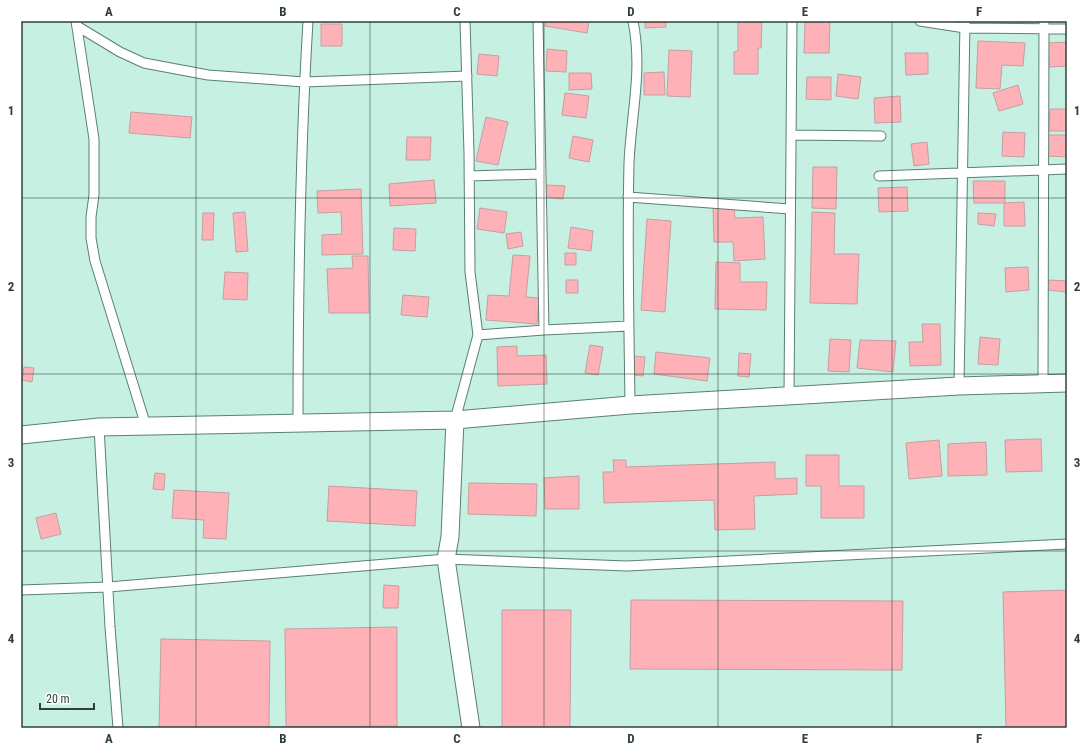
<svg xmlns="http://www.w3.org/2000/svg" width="1088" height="749" viewBox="0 0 1088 749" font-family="'Roboto Condensed',sans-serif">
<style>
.building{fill:#feb2b8;stroke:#c69ea1}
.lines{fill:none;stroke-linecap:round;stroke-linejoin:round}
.lane-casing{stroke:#5a8073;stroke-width:11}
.street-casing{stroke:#5a8073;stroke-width:19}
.lane{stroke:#fff;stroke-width:9}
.street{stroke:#fff;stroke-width:17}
.grid{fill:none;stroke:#2f403a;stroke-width:1;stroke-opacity:0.55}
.neatline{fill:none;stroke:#2f403a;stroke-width:1.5}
.grid-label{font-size:13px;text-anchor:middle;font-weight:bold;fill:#2f403a}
</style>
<rect width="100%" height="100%" fill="#c6f0e1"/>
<!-- building -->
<path class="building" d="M546,21H589L587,33L545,26Z
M645,21H666V27L645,28Z
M738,21H762L761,48H758V74H734V52L738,51Z
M805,21H830L829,53H804Z
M321,24H342V46H321Z
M978,41L1025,43L1023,66L1002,65L1000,89L976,88Z
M1067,42V66L1049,67L1048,43Z
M547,49L567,51L566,72L546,71Z
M669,50L692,51L690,97L667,96Z
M905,53H928V74L906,75Z
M479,54L499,56L497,76L477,74Z
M664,72L665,95H644V73Z
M569,73H591L592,89L569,90Z
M838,74L861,77L858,99L836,96Z
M807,77H831V100L806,99Z
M1018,85L1023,104L999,111L993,93Z
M565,93L589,96L586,118L562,115Z
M900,96L901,122L875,123L874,98Z
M1050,109H1067V131H1049Z
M131,112L192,117L190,138L129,133Z
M486,117L508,122L498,165L476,161Z
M1003,132L1025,133L1024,157L1002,156Z
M1048,135H1067V157L1048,156Z
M573,136L593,140L589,162L569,158Z
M407,137H431L430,160H406Z
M927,142L929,164L914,166L911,144Z
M813,167H837L836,209L812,208Z
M434,180L436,203L390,206L389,184Z
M973,181H1005V203H974Z
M547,185L565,186L563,199L546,197Z
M907,187L908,211L879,212L878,188Z
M361,189L363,254L322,255V235L342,234L341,212L318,213L317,191Z
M1024,202L1025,226H1004V203Z
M734,207L735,218L763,217L765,259L734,261L733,242H714L713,208Z
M480,208L507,212L504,233L477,229Z
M245,212L248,251L236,252L233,213Z
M812,212L835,213L834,254H859L857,304L810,303Z
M203,213H214L213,240H202Z
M978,213L996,214L994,226L978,224Z
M647,219L671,221L665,312L641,310Z
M571,227L593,231L591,251L568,248Z
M394,228L416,229L415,251L393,250Z
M521,232L523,246L508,249L506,234Z
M565,253H576V265H565Z
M513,255L530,256L526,297L539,298L537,324L486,320L488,295L509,296Z
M352,256H368L369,313H329L327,269L353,268Z
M716,262L740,263V282H767L766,310L715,309Z
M1028,267L1029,290L1006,292L1005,268Z
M225,272L248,273L247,300L223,299Z
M566,280H578V293H566Z
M1049,280L1067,281V292L1048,290Z
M403,295L429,297L427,317L401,315Z
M922,324H940L941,365L910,366L909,342H923Z
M980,337L1000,339L998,365L978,364Z
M830,339L851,340L849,372L828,371Z
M860,340L896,341L893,372L857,368Z
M590,345L603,347L598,375L585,373Z
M517,346V356L546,355L547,384L498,386L497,347Z
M656,352L710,358L707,381L654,374Z
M739,353L751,354L749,377L738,376Z
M633,356L645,357L643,376L632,375Z
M24,367L34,368L32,382L22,380Z
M1041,439L1042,471L1006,472L1005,440Z
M939,440L942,476L909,479L906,443Z
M986,442L987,475L948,476V444Z
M806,455H839V486H864V518H821V486H806Z
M613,460H626V467L775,462V479L797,478V494L754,496L755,529L715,530L714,500L604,503L603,472H614Z
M155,473L165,474L164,490L153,489Z
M579,476V509H545L544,478Z
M469,483L537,484L536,516L468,514Z
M329,486L417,491L415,526L327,521Z
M174,490L229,493L226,539L203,538L204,520L172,518Z
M56,513L61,534L41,539L36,518Z
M384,585L399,586L398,608H383Z
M1067,590V728H1006L1003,592Z
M631,600L903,601L902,670L630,669Z
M502,610H571L570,728H502Z
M397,627V726L286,727L285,629Z
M161,639L270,641L269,728H159Z"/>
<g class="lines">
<defs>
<path id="lane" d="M76,21L94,139V195L91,217V238L95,261L146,426
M538,21L544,330
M920,21L965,28L1067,29
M77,26L120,52L144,63L208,75L304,82L467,76
M791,135L881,136
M469,176L540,174
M879,176L1067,169
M628,197L790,209
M478,335L544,330L629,326
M1043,383L1044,21
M959,386L965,21
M789,396L792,21
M630,405C629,325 627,244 629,163C631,114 643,71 633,21
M455,420L478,335L470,272L469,153L465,21
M298,424C298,289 300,155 308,21
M99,427L110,627L118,728
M21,590L108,587L446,559L627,566L1067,544"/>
<path id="street" d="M455,420L450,537L446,559L471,728
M21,435L99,427L455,420L630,405L959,386L1067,383"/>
</defs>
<!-- lane casing -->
<use href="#lane" class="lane-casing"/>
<!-- street casing -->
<use href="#street" class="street-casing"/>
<!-- lane -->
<use href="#lane" class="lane"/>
<!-- street -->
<use href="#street" class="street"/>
</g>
<!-- grid -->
<path class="grid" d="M196,21V728M370,21V728M544,21V728M718,21V728M892,21V728M21,198H1067M21,374H1067M21,551H1067"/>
<!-- border -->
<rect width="1088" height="749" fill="none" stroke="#ffffff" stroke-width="44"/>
<!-- scale -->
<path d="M40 703v6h54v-6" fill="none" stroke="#2f403a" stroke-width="2"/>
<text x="46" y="703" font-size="12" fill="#2f403a" stroke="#ffffff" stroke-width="3" paint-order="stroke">20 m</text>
<rect x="22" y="22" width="1044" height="705" class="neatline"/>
<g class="grid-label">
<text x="109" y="16">A</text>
<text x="283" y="16">B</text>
<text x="457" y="16">C</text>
<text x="631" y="16">D</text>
<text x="805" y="16">E</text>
<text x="979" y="16">F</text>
<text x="11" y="115">1</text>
<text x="1077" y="115">1</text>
<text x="11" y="291">2</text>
<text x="1077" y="291">2</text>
<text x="11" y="467">3</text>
<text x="1077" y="467">3</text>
<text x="11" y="643">4</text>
<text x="1077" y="643">4</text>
<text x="109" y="743">A</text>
<text x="283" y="743">B</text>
<text x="457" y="743">C</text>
<text x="631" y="743">D</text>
<text x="805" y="743">E</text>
<text x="979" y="743">F</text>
</g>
</svg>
